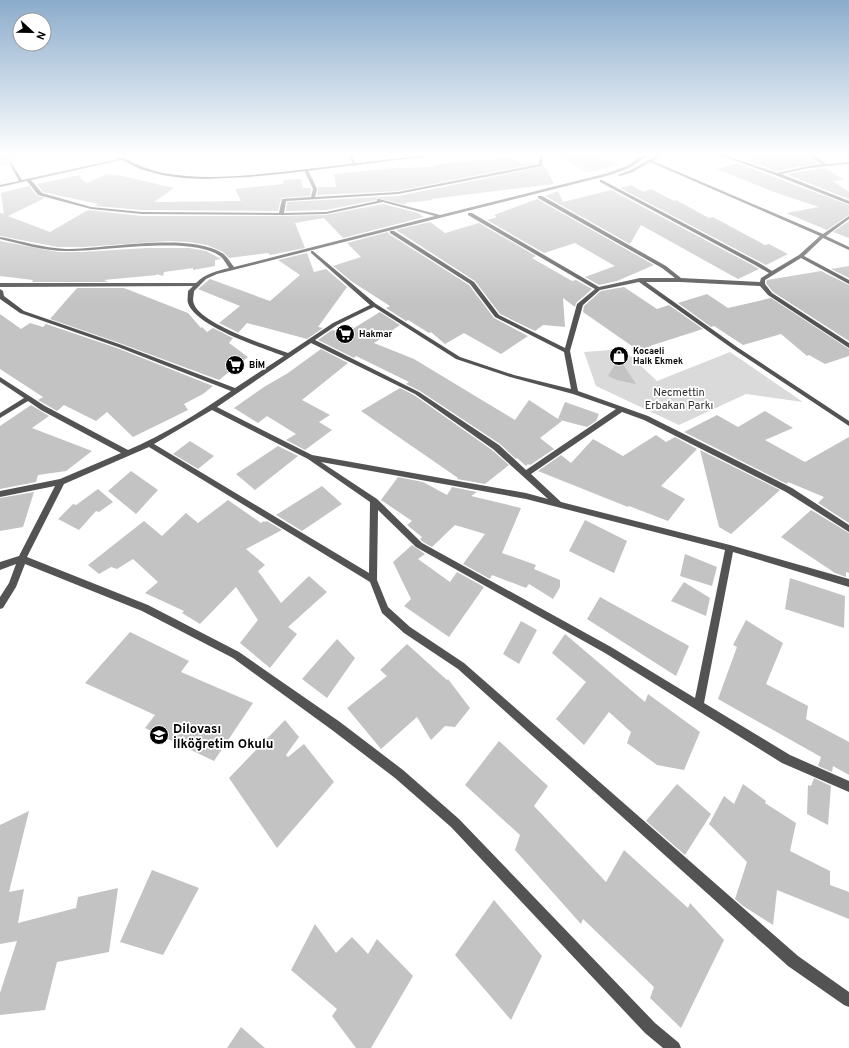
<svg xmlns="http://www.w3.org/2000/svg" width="849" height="1048" viewBox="0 0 849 1048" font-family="Overpass,sans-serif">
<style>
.green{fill:#dadada}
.building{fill:#c3c3c3}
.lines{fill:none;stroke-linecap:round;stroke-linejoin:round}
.lane{fill:#535353;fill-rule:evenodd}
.street{fill:#535353;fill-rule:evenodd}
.secondary{fill:#202020;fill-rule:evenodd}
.labels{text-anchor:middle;stroke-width:3.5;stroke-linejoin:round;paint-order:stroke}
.far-poi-label{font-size:9px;font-weight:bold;fill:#000;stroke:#fff;text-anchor:start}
.park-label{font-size:11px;fill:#313131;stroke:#fff}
.near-poi-label{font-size:13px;font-weight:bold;fill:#000;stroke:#fff;text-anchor:start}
</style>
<rect width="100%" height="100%" fill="#fff"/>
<!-- green -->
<path class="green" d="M0,155H13L19,162L0,166Z
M556,155H598L618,165L588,173Z
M623,349L657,381L730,352L803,402L746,394L679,425L596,386L584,352Z"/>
<!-- building -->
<path class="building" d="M760,155H806L818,163L777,171L745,160Z
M506,157L517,158L521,164L538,163L398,191L317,195L318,187H336L334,174L395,168L435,167L432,165Z
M737,163L849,205V215L827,230L786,213L819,207L774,192L717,169Z
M544,165L554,184L431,199L432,200L405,203L407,205L377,198L376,200L326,210L286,211L287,202L398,196L542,167Z
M826,168L844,180L833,181L849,192V199L786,174Z
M107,174L118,175L174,188L154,202L241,201L235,189L283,184L284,180L301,179L303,188H311V189L310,196L281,198L278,211L142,210L95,206L98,204L43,192L37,184L80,175L81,179L87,183Z
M631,185L644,192L651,189L674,201L676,200L709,218L713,217L765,245L769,244L788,254L766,265L620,188Z
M29,186L37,196L45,198L8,216L50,232L88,210L142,216H281L326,215L383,204L418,213L424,217L343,238L324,218L295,223L305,248L270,255L268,253L229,258L223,252L207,245L189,242L168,241L83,247H58L0,236V213L4,214L1,193Z
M611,190L754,266L759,269L738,279L641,225L630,244L545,196L558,191L563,202Z
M537,199L654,265L617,281L599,285L585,277L615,266L575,243L544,253L487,220L497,217L494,215Z
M849,221V238L833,232Z
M430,222L445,233L479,223L536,256L532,258L572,281L576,280L592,289L576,303L575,307L563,298L565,327L543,325L535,331L500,314L475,281L396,230Z
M388,232L389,234L469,285L494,318L528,336L501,354L464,333L445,344L431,332L429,333L408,320L406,321L386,308L390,306L351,281L333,266L361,257L347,243Z
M0,241L58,252H82L146,248H189L206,251L221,259L215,260V266L193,270V268L164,272L163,276L156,274L157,275L104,280L108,282H32L33,280L0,276Z
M307,253L314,272L326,269L347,287L318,327L323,328L307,339L247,323L238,333L237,332L219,323L240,306L198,289L210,279L270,301L300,275L278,260Z
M849,266V278L831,269Z
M821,271L849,285V341L773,292L766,283L767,280Z
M624,287L657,309L669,305L703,329L653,345L639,351L583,312L584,306L601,291Z
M77,288H124L188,313L201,328L202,327L207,332L213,328L233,338L229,343L248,357L219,380L122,344L50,319Z
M707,294L728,308L771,298L849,349V356L825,364L809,355L807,356L781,334L743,345L714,326L711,327L678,303Z
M380,312L400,325L374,343L414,359L515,420L529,400L558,419L565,402L599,414L596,421L587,427L560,420L562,421L540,438L554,449L530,465L528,464L526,466L517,458L516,459L500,444L420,391L406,384L409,382L356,356L354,358L318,340L332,330L346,333Z
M0,314L21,329L30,323L43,327L46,324L117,348L213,386L203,394L184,404L188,410L133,437L107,412L96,421L64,405L57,411L38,400L43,397L0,369Z
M321,349L348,363L302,400L330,415L319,422L332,430L305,450L286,440L296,434L267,416L258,423L234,408L264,387L288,373Z
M619,358L636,384L617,380L608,376Z
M400,388L414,395L492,450L509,465L485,484L457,479L458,478L361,411Z
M31,405L49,416L32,428L92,451L66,471L38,475L36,482L0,489V426Z
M765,411L793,428L765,440L805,462L849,437V523L818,503L824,497L788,482L787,484L684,432L717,415L738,427Z
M656,435L666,442L675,437L697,449L661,486L685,499L668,521L629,506L628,507L538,471L561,455L571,463L593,439L623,456Z
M190,441L214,456L198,469L173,454Z
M278,446L298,456L255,490L236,474Z
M700,450L780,490L731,534L719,527Z
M131,471L158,490L136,514L108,491Z
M398,477L423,482L447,495L452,487L477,492L471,496L521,508L502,553L536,565L534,569L560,580V587L553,599L529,584L526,588L492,575L490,579L463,564L485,534L455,525L432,547L423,542L420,539L422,537L407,525L412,521L381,500Z
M322,486L342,504L302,531L276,515Z
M98,489L113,502L99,512L96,511L79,530L58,519L73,504L76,505Z
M34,492L23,527L0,531V498Z
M228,500L261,523L264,521L265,522L267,521L282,530L246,549L265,565L258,571L281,603L309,576L327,592L288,627L297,634L270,668L240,643L258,620L236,587L200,624L182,613L184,611L145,593L158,582L133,559L117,569L111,567L99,574L88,565L144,521L162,536L186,513L198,523Z
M811,510L849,533V573L846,572V577L835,573L781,537Z
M585,520L627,541L614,573L569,551Z
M412,545L425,554L418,559L450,582L457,572L484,587L449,637L404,606L411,599L393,562Z
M685,554L717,567L712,586L680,576Z
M790,578L845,596L844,628L785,609Z
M684,582L710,598L706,616L671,601Z
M600,597L689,646L676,676L587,619Z
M746,620L783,643L766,684L808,706L806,719L849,742V775L833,766L832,772L818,766L821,757L718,699L737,647L733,645Z
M521,621L537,630L519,664L503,654Z
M130,632L189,661L181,672L253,703L214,761L145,728L155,715L85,683Z
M565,634L645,702L648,694L700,732L684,770L657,765L627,743L631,732L609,712L584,745L556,719L586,682L552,653Z
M337,639L355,658L327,698L302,679Z
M407,644L447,680L448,679L470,708L455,727L445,726L431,740L417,717L381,749L347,708L387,676L380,670Z
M285,720L299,737L286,755L288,757L304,744L334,782L277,848L229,778Z
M499,741L548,786L534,806L606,882L624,850L688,908L690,903L724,940L681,1028L650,998L654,987L583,919L581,924L515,850L520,835L465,785Z
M814,778L831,786L828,825L807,814L808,785L811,786Z
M677,784L711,814L685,855L646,821Z
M743,784L766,801L765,803L796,823L790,851L830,871V885L849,892V919L777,890L773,925L743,906L735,899L747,862L709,824L724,796L734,804Z
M29,811L9,892L24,889L18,923L76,908L78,897L118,888L109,952L57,962L45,1010L0,1015V993L17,941L0,944V825Z
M152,870L199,888L163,955L120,942Z
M494,900L542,956L511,1020L455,955Z
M315,924L336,953L352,937L368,954L377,939L413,976L371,1048H356L332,1016L337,1009L291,970Z
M241,1027L265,1048H227Z"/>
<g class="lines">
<!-- lane -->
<path class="lane" d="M348,155H352L356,166H354Z"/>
<!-- street -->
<path class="street" d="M539,155H543L542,166L398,194L286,201L284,213L326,212L377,201V199H379L440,215L608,173L627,166L644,155H649L629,168L610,175L217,274L206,279L194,291C194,295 192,300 194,304C201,324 268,346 288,353L333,323L370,305L311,253V251H313L376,304L460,357L514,375L571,389L564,352L495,317L470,284L390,233V231H394L474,282L499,315L565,348L577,304L595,289L468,215V213H472L599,287L640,278H675L662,268L538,198V196H542L666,266L681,278L760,282L761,278L769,273L755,265L600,182V180H602L759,263L772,271L799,255L820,236L650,162L633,172L620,176L618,175L631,170L657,155H662L653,161L823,234L849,216V219L826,236L849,247V250L823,238L804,256L849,280V284L801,258L765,280V284L772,293L849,343V348L768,295L760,286L680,282H646L737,347L849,421V426L733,349L639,282L600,290L583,305L570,351L578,391L648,416L792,488L849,525V532L786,492L644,420L622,412L531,474L561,502L730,545L849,579V587L733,552L704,703L790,755L849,781V792L782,763L605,653L416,547L378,510L377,580L388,607L410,627L464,663L798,956L849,992V1007L844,1005L788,966L458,669L404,633L382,613L370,582L149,447L64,484L27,557L148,605L239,652L340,722L403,770L459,819L655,1023L679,1043L681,1048H663L645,1033L451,827L395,778L332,730L233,658L142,611L25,564L16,587L3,608L0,609V597L9,583L16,564L0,570V562L19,556L55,486L0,497V491L60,479L121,453L41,410L28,401L0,418V413L24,398L0,382V377L45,406L128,450C164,435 198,413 231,391L118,347L20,313L0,299V289L3,291L4,296L24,311L122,345L235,388L284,356C262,348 195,326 188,303C187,300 188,295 188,291L193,286L0,287V283H196C206,273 217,271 229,268C226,264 224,259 220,256C192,235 101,252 66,251C44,251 22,244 0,239V237C22,241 43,248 66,249C106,249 188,232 222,253C227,256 230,262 234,267L435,216L383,202L326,214L281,215L142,214L91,209L38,195L27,181L0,187V185L19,181L10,164H12L22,180L123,158L122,160L31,180L42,193L91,207L142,212L279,213L282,199L311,197L313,189L304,170L306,169L308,170L317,189L315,197L398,192L539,164ZM374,307L456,359L510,377L573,394L616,409L526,470L499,445L419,392L315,340L337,325ZM311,343L415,394L493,449L548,499L526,493L312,455L217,407ZM212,410L308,459L370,502L369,573L154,444ZM321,462L526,499L725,550L695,698L611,647L422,543L377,499Z
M719,155H725L777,173L809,166L822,164L807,155H812L827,164L849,162V164L809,168L781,174L849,201V204L775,175Z"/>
<!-- secondary -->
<path class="secondary" d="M426,155H438L290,173L248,177L204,179L183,178L162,175L140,169L120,159L123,158C136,164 149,170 163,173C208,181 254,175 299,170C341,165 384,160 426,155Z"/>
</g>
<!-- sky -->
<linearGradient id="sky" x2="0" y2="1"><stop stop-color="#8baccc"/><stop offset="0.51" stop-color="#fff"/><stop offset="1" stop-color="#fff" stop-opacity="0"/></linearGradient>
<rect width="849" height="302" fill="url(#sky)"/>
<!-- icons -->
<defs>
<symbol id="supermarket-disc" viewBox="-11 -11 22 22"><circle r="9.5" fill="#000" stroke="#fff"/><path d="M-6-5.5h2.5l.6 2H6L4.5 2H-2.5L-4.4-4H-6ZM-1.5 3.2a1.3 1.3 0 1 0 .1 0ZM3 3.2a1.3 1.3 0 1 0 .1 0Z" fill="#fff"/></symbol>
<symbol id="shop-disc" viewBox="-11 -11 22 22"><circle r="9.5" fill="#000" stroke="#fff"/><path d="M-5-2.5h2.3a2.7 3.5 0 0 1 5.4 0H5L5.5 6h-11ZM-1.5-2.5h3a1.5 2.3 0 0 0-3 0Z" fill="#fff"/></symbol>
<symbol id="school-disc" viewBox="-11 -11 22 22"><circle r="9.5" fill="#000" stroke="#fff"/><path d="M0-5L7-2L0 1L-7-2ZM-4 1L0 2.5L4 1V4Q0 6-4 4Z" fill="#fff"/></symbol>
</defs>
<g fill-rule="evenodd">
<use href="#supermarket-disc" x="334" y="323" width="22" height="22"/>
<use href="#shop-disc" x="608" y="345" width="22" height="22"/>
<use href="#supermarket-disc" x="224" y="354" width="22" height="22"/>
<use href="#school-disc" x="148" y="724" width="22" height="22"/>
</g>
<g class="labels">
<!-- far-poi labels -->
<g class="far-poi-label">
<text x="359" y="337">Hakmar</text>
<text x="633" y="354">Kocaeli<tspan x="633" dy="10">Halk Ekmek</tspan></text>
<text x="249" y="368">BİM</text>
</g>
<!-- park labels -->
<g class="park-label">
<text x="679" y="396">Necmettin<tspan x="679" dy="13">Erbakan Parkı</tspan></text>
</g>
<!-- near-poi labels -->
<g class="near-poi-label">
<text x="173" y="733">Dilovası<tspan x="173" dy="15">İlköğretim Okulu</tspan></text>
</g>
</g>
<!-- north arrow -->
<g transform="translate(32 32) rotate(112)"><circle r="19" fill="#ffffff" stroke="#999999"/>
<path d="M0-3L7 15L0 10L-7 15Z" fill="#000000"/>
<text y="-6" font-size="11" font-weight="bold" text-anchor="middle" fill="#000000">N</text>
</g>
</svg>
